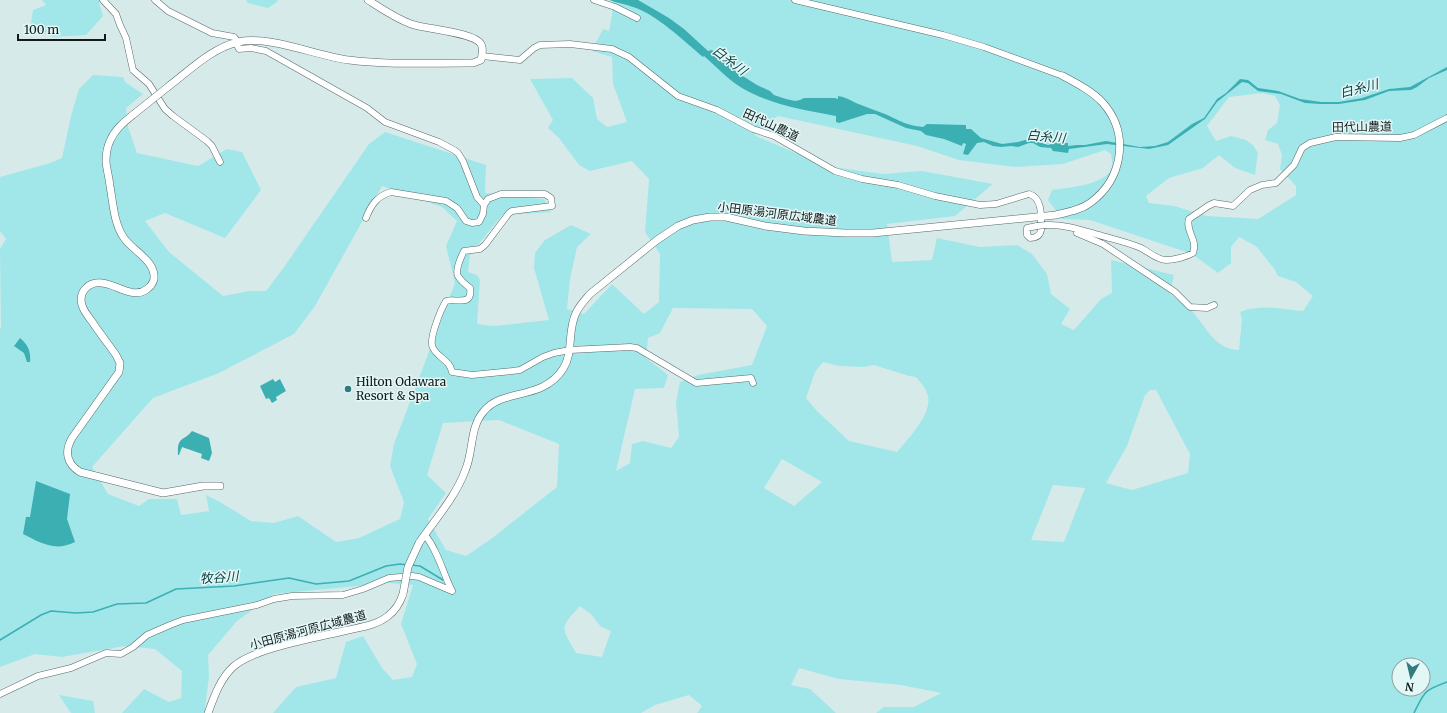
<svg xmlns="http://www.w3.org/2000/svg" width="1447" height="713" viewBox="0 0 1447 713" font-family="Merriweather,'Noto Sans JP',serif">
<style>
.green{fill:#a1e7e9;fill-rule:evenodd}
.water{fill:#3cafb3}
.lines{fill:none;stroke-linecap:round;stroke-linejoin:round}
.stream{stroke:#3cafb3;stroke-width:1.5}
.minor-casing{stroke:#586869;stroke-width:7}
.tertiary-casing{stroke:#586869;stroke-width:8}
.minor{stroke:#fff;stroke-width:6}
.tertiary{stroke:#fff;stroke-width:7}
.minor-bridge-casing{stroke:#586869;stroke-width:7;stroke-linecap:butt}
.tertiary-bridge-casing{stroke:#586869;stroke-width:8;stroke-linecap:butt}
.minor-bridge{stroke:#fff;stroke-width:6}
.tertiary-bridge{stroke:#fff;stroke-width:7}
.poi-dot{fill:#317a7d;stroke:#e4f7f7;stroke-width:1.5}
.labels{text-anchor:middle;stroke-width:3;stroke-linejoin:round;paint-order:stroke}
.street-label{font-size:12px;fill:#131a1a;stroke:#e4f7f7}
.poi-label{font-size:12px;fill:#131a1a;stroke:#e4f7f7;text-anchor:start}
.water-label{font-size:13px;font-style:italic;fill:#063d3f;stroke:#e4f7f7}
</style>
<rect width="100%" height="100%" fill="#d7eaea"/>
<!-- green -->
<path class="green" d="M42,0H101L99,3L103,16L86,35L53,37L30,29L33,10L46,5Z
M246,0H278L277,2L268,8L248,3Z
M613,0H1447V713H876L884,707H914L941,693L901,685L839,679L799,668L791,685L810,689L836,713H697L702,706L689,695L655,705L641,713H273L296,687L336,678L346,642L363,636L382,668L393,680L412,677L417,664L401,624L413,585L389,583L274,594L237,621L208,655L209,676L205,708L210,713H122L144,689L169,702L181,698L182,671L155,649L125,646L62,657L35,654L0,667V329L1,328L0,249L6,239L0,231V177L50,163L62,158L71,116L79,89L93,75L123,77L125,82L143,94L126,108L128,127L137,153L198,166L227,149L242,152L261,190L225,238L165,213L145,221L169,252L223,296L250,291H266L282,270L369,144L385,132L486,165L485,193L544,199L551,212L502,215L470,255L468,272L477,275L480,280L477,324L493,326L549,320L534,268L535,253L545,240L571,225L591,234L577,247L570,279L567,309L584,314L612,284L644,314L659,302L660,254L645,232L649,179L632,161L590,171L579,165L559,138L548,128L553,120L530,79L572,78L593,98L597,119L607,127L627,122L613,84L612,57L592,51L603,29L609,31L612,15ZM1262,93L1275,96L1280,105L1277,123L1268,130L1265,140L1278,144L1282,155L1280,169L1296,186V195L1258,219L1207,216L1174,206L1149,203L1146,196L1169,178L1203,168L1219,155L1235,168L1255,175L1258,153L1253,145L1246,140L1231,136L1216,141L1207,126L1229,97ZM778,116L917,146L959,160L1015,167L1063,164L1105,150L1111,154C1111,157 1113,163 1112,166C1107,186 1069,187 1052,190L1048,200L1062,219L1090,220L1192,254L1218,273L1231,263V247L1239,237L1257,247L1275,270L1278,276L1296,282L1313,296L1303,311C1282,309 1260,304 1240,312L1242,319L1239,350C1213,349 1206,325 1190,309C1184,303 1176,299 1170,294L1174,275L1111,260L1112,293L1101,299L1074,330L1061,324L1070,309L1051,294L1047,274L1032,254L1017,245L980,247L937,238L932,260L892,262L887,224L955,216L993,184L922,171L882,174L826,166L754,135ZM382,186L442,207L457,221L446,246L455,283L394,444L390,466L404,502L400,519L359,538L336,542L298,516L274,523L251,521L220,502L206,495L209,511L181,515L177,499H149L139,506L108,494L92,467L153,398L219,373L294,334L315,306ZM673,308L752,309L767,326L752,365L698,375L680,382L676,402L679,437L671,448L643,441L632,444L630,463L616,471L635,389L664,388L668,375L646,358L648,338L660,333ZM823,362L839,366L864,367L874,365L909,376L916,377C920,382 925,387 927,393C935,411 908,439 897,452L849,441L817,411L806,398L815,372ZM1150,390H1156L1190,454L1188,473L1132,490L1106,483L1127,446L1145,395ZM499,420L559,444L557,487L491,539L466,556L446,550L428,519L446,493L427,475L443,423ZM782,459L822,482L794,506L764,488ZM1053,485L1085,488L1064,542L1031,540ZM580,606L591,614L601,627L611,631L602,657L576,653C561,626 559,629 580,606ZM1399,665H1423V689H1399Z
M59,695L93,701L95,713H71Z"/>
<!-- water -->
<path class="water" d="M609,0H638L645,4L669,18L684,29L708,51L712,50L738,73L757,85L770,91L774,95L786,99L795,101L800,100L804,98H835L838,99V96C845,97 850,100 856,103C865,107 875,110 885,114C901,121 905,125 923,127L927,124L966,125V129H971L981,138L1002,144L1018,142L1029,139L1048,145L1056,143H1068V146L1077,145H1085L1106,141L1140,147L1155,146L1168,142L1192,124L1204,118L1217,99L1226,93L1240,79L1248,80L1258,88L1278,91L1300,99L1321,102H1339L1362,98L1389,89L1410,87L1447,67V70L1429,78L1417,87L1411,90L1389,91L1365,100L1339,104H1320L1305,103L1281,94L1258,91L1248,83L1242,82L1217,102L1205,119L1168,145L1149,149L1107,144L1069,149L1068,153L1053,151L1051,148L1040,147L1033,143H1029L1018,147L1011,146L1001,147L993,146L984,142L977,143L968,155L963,154L966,144L963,143L962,146L944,139L926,135L921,131L906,128L875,114H867L839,123L836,122V116C799,109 757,103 727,77C719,70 712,63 704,56L703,57C684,41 656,14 633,7C625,4 617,3 609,0Z
M20,338C28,345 31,351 30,362H27L24,353L14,346Z
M273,379L275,382L280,379L286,391L276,397L277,400L272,403L269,398L266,399L260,386Z
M192,431L209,438L212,453L209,461L201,458L202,454L182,447L179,455H178C177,436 183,442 192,431Z
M36,481L70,494L67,519L75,542C55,552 41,543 23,534L26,517H30Z"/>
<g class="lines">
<!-- stream -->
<path class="stream" d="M411,565L420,566L443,580
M0,640L41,615L51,611L76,613L93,612L117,604L146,603L176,589L234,586L289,578L316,584L349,581L386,566L400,564L407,565
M1414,713C1425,691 1423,691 1447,682"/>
<defs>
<path id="minor" d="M103,0L116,14L120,25L126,38L133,70L149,84L165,109L173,116L207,141L212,146L220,162
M155,0L168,11L212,33L234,37L238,42
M594,0L615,7L637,18
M795,0L943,35L984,47L1063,76
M236,43L239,49L251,48L266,51L367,108L385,122L439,142L454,150L458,153L463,161L477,197L484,205L483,214L479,222L472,223L466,221L457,208L446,201L391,192C377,196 371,205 366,218
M482,56L520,60L534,48L540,45L570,44L612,49L629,57L678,96L717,110L753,129L774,136L835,171L862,179L898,185L935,196L980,205L996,204L1029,194C1043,198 1041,217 1041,230C1040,236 1036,238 1030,238L1027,235V228L1037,226
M484,205L488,199L501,194H545L551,198L552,206L512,211L509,213L485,245L480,249L464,251C461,257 455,270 458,276C461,281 466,285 470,288C473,307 456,298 446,301C441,309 428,340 433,348C438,358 450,360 452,372L472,375L512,371L520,370L543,357L554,353L570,350L630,347L637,348L696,383L751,378L753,383
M1046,225C1066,224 1087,232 1106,237C1117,240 1130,243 1141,248C1149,252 1157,260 1166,260C1174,260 1186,257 1193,253C1198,239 1185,231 1189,219L1208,206L1214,203L1233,206L1250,190L1262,185L1276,183L1294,165L1302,148L1310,143L1336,137L1400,138L1414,135L1447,118
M1077,233L1103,244L1175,292L1190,307L1207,308L1214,305
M425,535C438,551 443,573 452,591
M0,694L38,676L71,668L106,653L121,654L133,647L147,635L170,625L183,620L257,605L274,599L292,596L343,595L363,589L389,578L412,576L419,577L452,591"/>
<path id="tertiary" d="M169,86C190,70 212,48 238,42C271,35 316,56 349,60C388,65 428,63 468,63H473L481,60C482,55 484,49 481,44C474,32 424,29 411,24C395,18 382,9 368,0
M134,114C124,122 115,129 110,141C107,147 106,155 106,162C107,170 109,178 110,186C113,203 114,224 124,238C133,251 156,261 154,279C153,283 150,287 147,289C134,300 116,284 102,283C89,281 78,292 82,305C84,313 91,319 95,326C102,336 109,345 116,355L120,363L119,372L72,438C64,452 67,464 80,472L163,493L203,486H220
M419,543C434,521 456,496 465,471C474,451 469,428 484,411C503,388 542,401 563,369C574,352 567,331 576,313C579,306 585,300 590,294L657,240L678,226L693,220L710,217H726L765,226L804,231L845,233H873L1056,215C1068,212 1081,210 1090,203C1123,179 1130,134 1103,103C1092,91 1076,83 1063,76
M208,713C214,697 220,679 233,667C253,648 319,637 348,630C362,627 377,625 388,616C396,610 400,603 403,594"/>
</defs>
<!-- minor casing -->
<use href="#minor" class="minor-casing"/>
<!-- tertiary casing -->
<use href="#tertiary" class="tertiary-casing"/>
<!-- minor -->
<use href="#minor" class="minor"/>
<!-- tertiary -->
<use href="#tertiary" class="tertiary"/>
<defs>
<path id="minor-bridge" d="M1037,226L1046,225"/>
<path id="tertiary-bridge" d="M134,114L169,86
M403,594L408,567L419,543"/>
</defs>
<!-- minor-bridge casing -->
<use href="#minor-bridge" class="minor-bridge-casing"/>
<!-- tertiary-bridge casing -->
<use href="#tertiary-bridge" class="tertiary-bridge-casing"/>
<!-- minor-bridge -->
<use href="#minor-bridge" class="minor-bridge"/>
<!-- tertiary-bridge -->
<use href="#tertiary-bridge" class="tertiary-bridge"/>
</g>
<!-- markers -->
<circle class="poi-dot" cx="348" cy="389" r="4"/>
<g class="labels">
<!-- street labels -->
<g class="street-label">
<text transform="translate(771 125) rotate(25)" y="4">田代山農道</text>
<text transform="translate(1362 127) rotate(-1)" y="4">田代山農道</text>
<text transform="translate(777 214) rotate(7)" y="4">小田原湯河原広域農道</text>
<text transform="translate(308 630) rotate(-15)" y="4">小田原湯河原広域農道</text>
</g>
<!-- poi labels -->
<g class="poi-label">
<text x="356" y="386">Hilton Odawara<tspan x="356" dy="14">Resort &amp; Spa</tspan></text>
</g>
<!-- water labels -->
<g class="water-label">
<text transform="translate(730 60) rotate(37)" y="5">白糸川</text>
<text transform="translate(1359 88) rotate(-14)" y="5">白糸川</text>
<text transform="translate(1046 136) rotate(5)" y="5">白糸川</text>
<text transform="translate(219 577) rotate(-4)" y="5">牧谷川</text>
</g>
</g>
<!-- north arrow -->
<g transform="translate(1411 677) rotate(188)"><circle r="19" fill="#e4f7f7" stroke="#909f9f"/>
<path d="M0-3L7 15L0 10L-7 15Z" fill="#317a7d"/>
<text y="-6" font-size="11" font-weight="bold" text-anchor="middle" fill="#131a1a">N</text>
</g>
<!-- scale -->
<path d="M18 34v6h87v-6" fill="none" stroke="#131a1a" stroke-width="2"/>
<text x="24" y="34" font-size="12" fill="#131a1a" stroke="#e4f7f7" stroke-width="3" paint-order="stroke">100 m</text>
</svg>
